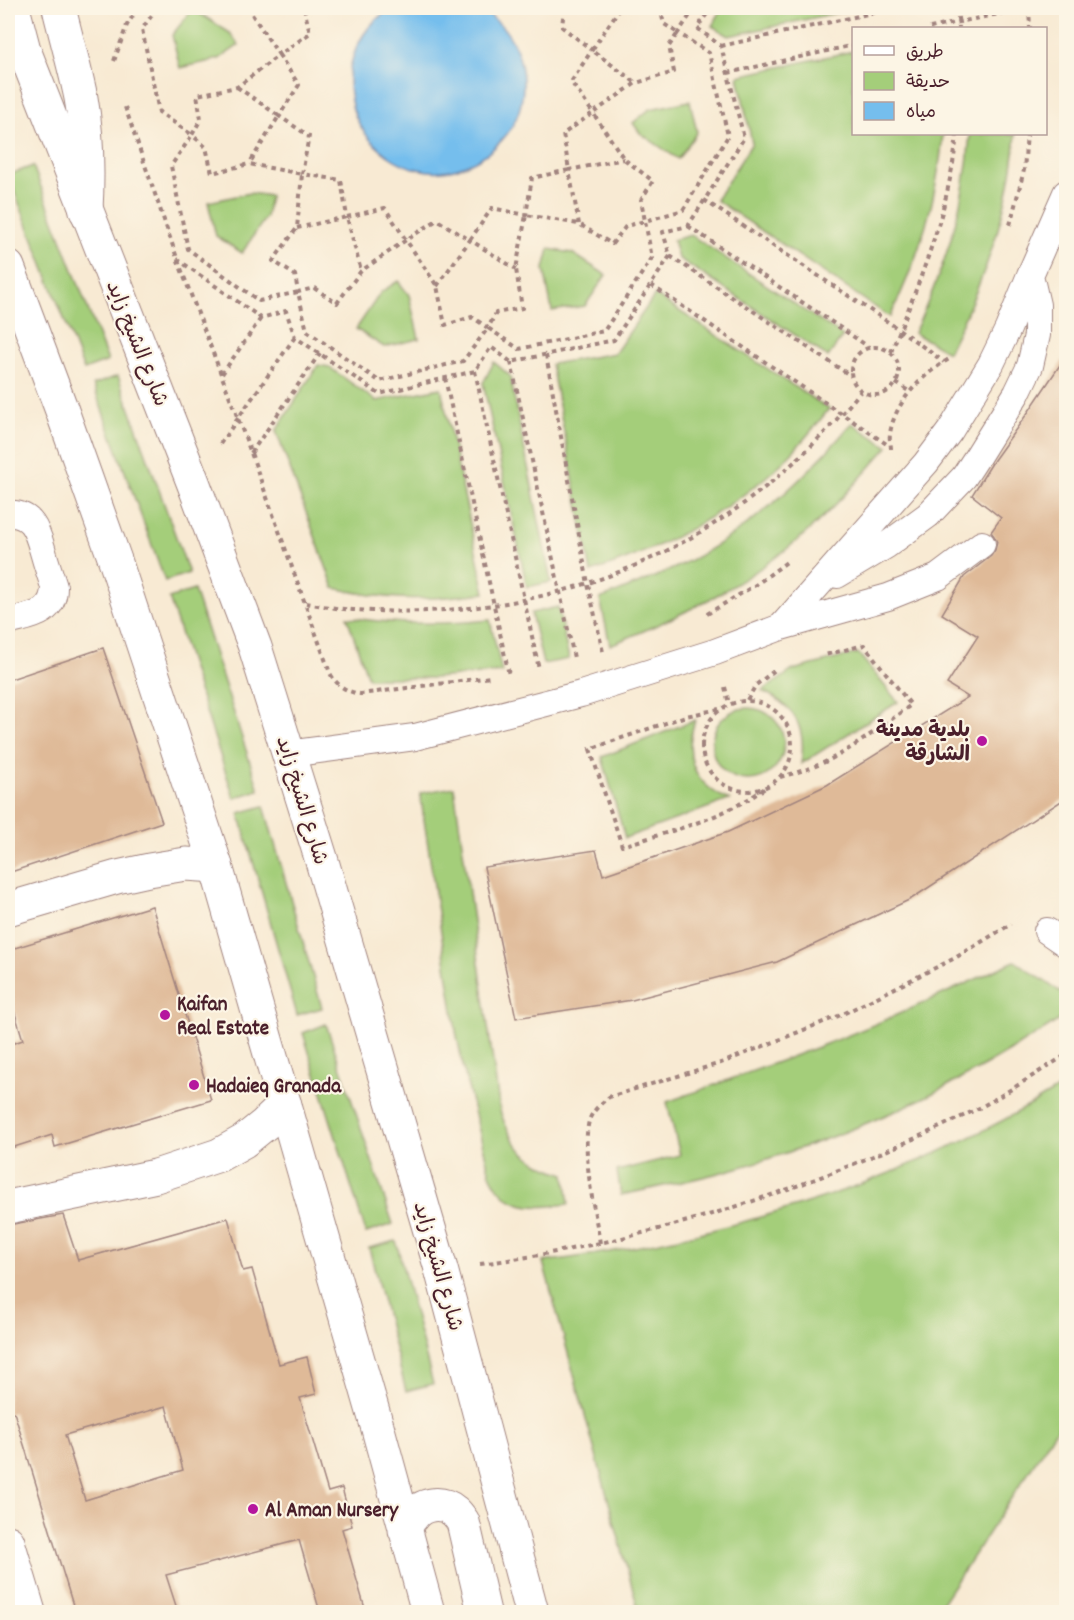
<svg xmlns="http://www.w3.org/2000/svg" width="1074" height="1620" viewBox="0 0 1074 1620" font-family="Dekko,'Playpen Sans Arabic',sans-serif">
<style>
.green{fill:#a4ce7a;stroke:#777652;stroke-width:1.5}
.water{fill:#75beed;stroke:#606e8c;stroke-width:1.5}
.building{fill:#dfba98;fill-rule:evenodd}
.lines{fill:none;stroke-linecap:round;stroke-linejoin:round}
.service-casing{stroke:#a1847f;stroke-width:28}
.minor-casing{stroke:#a1847f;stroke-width:35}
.secondary-casing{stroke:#a1847f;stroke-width:35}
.primary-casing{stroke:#a1847f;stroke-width:35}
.path{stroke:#a1847f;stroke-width:4;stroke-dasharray:4.5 4.5;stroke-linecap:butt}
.service{stroke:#fff;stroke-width:26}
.minor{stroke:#fff;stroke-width:33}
.secondary{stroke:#fff;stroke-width:33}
.primary{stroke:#fff;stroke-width:33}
.poi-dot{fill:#b5179e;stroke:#fcf5e5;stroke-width:2}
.labels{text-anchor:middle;stroke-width:4.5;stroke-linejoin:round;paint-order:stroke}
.street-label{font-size:21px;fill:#4a1f2b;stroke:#fcf5e5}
.poi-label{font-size:21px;font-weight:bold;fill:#4a1f2b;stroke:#fcf5e5;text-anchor:start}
</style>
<rect width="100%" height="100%" fill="#fcf5e5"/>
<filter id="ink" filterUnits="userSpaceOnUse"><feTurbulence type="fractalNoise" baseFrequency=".0167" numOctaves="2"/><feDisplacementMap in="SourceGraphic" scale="12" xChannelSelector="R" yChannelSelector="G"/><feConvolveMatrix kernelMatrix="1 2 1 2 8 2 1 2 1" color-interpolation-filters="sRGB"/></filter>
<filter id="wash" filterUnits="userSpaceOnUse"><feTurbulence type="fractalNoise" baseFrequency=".008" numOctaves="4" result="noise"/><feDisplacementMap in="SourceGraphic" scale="24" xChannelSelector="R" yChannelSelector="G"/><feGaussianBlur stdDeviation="1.35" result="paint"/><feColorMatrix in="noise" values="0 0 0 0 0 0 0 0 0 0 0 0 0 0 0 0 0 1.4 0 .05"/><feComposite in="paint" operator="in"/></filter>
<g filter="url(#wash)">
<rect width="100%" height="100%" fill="#f8ead3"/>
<!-- green -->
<path class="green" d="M730,8H860L729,36L712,26L722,9Z
M193,9L230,33L239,45L219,59L180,68L172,35Z
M853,51L854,134H943C937,201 919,257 890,317L716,200L752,143L738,76Z
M690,101L697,132L678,159L640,133L633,123L650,109Z
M970,134H1016C1010,211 983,284 948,352L914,333C945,267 965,207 970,134Z
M33,166L108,361L84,370L8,175Z
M250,193L270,196L266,217L242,253L216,236L208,202Z
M691,235L843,336L828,357L678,258L673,240Z
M549,249L572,253L606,275L585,306L552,311L544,269Z
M398,281L409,295L419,339L384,347L356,329L381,292Z
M655,295L829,409C814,428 798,447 781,464C726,514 662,549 591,572L551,364L615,353Z
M494,362L510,376L551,582L527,587L483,383Z
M318,365L329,367L376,401L441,388L485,593C457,596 428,600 400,598C377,597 356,593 334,588L276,431Z
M118,376L189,573L165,581L93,385Z
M852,423L888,447C866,471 845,496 822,518C762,577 687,614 610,645L600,599C627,588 654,578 681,565C748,532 804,480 852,423Z
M194,590L259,790L234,798L169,598Z
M558,607L569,659L543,664L531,613Z
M347,617C396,625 441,625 490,620L502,672L435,678H368Z
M858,653L898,702L801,764C807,728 795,706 762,691L793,670Z
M712 744a36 36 0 1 1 72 0a36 36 0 1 1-72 0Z
M695,720C683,757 693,784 729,800L625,838L602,757Z
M454,787L500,1111C513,1148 527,1162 565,1174L569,1204C534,1208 507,1212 490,1174L464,1071L456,1031L420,793Z
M264,806L322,1008L297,1015L239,813Z
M1015,961L1065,995L1066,1000V1012C1060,1023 1029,1038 1018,1046C931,1100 836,1140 737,1168C699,1179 660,1187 621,1195L617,1171L680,1155L667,1102C726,1081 785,1060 844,1037C902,1014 958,987 1015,961Z
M326,1024L393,1224L366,1233L303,1033Z
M1066,1084V1415L936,1612H639L543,1262C568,1258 594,1255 620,1250C776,1221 931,1168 1066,1084Z
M396,1241L433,1384L406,1391L369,1248Z"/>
<!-- water -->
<path class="water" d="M392,8C413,7 435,8 456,8C463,8 472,6 479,8C484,9 489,15 493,18C527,45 533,100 507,134C493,152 473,165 450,170C406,179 359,144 351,101C348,86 348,71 353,57C360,36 373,19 392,8Z"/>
<g id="blocks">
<!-- building -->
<path class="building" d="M1066,356V798L911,899L777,962L632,1000L516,1018L484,867L596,850L603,875L728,832L827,785L968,697L947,684L978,636L942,614L964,577L991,556L995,550L997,542L994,536L991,532L1001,518L972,495L994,460L1029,411Z
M103,648L162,822L8,873V680Z
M152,906L211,1100L55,1147L52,1135L8,1149V1045L23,1040L8,990V950Z
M63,1215L78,1260L228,1218L243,1271L252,1269L279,1364L307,1357L316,1394L300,1398L328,1492L342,1488L352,1526L342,1529L366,1612H320L299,1540L166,1575L178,1612H75L14,1412L8,1414V1225ZM166,1406L183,1470L85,1500L65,1435Z"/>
</g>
</g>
<g filter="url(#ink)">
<use href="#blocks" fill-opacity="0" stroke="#a1847f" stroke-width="1.5"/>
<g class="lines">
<defs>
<path id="service" d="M8,514C34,512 38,535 44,555C47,566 51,577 54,587C54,615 29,616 8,622
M837,575L887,545L928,515L964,477L979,454L1017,393L1030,366L1037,335V305L1030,275
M781,627L926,463L950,431L991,364L1008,329L1030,275L1066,193
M288,754L415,737L581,694L715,652L781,627L888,597L938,577L982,544
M1047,931L1066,944"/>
<path id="minor" d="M8,909L117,877L149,870L186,864L216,866
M8,1207L156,1176L219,1155L244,1141L265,1124L285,1105
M8,1542L29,1612"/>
<path id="secondary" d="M13,8L24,50L193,482L255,647L321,858L441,1269L532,1612
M8,267L61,408L115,560L216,866L378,1429L428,1612
M405,1530C407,1525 409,1520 412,1517C421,1504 441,1500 454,1511C458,1514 461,1519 463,1522L484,1612"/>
<path id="primary" d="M59,8C66,38 75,68 81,98C88,136 88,173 86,211"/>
</defs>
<!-- service casing -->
<use href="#service" class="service-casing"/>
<!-- minor casing -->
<use href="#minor" class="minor-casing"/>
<!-- secondary casing -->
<use href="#secondary" class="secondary-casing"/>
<!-- primary casing -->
<use href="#primary" class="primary-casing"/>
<!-- path -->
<path class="path" d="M157,8L142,29L159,112L192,135L171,166L188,249L259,301L298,292L307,331L379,381L463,361L488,328L519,349L604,331L652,258L645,221L683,210L728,136L709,53L678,33L695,8
M246,8L249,10L279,55L237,87L197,95L201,119L192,135L206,147L212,173L249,164L302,174L297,228L273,261L295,275L298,292L314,288L337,303L361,271L406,240L437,286L445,325L472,317L488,328L496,313L522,308L516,269L526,215L579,224L612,244L626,226L645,221L641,200L653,181L624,159L593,113L636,83L674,72L669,46L678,33L664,24L660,8
M304,8L310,33L279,55L299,85L279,116L309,136L302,174L341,180L347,217L385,208L406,240L437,220L470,240L492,208L526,215L532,178L569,170L563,134L593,113L571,82L592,50L562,27L564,8
M620,8L592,50L636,83
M957,8L959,28
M1029,8L1030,28
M249,10L259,8
M930,28L1028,8
M721,46L895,8
M114,61L127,25L138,8
M728,73L854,45
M237,87L279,116L249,164
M125,107L177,258L251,453L330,673C337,686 347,692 361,694L491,677
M704,200L900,330L944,362
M579,224L569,170L624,159
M1010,225L1024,170L1027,134
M688,226L869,347
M297,228L347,217L361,271
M670,256L851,376
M177,259L261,318L286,311L295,337L379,394L475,371L491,347L511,362L614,340L670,256L663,232L688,226L744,138L721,46L697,28L711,8
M651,285L891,447
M437,286L470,240L516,269
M851 371a24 24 0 1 1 48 0a24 24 0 1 1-48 0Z
M891,352C920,281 949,211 957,134
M546,355L588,584L603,652
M511,362L574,658
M475,371L539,669
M222,374L261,318
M445,378L509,675
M896,383L910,392
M220,444L295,337
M891,449C891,444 889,439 890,434C894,402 924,373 951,358
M251,453L320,353
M306,603C322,606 339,609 355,610C559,623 732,550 861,391
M707,614L757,584L788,561
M725,687L729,704
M747,700L756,685L775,670
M702 746a45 45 0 1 1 90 0a45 45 0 1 1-90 0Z
M719,709L686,716L590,749L622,846C671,831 723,819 765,788
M780,777C795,773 810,769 825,762C855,748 883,725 911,705L864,645L825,655
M600,1243C595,1213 580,1145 590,1118C594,1109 602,1103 609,1097L724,1062L841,1015L955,958L1011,924
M480,1264C616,1246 747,1209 873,1156C910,1141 946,1125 981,1107C1010,1091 1038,1072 1066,1055"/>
<!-- service -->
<use href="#service" class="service"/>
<!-- minor -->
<use href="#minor" class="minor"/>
<!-- secondary -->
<use href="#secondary" class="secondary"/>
<!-- primary -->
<use href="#primary" class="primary"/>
</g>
</g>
<!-- markers -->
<g class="poi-dot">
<circle cx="982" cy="741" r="6"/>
<circle cx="165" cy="1015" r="6"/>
<circle cx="194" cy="1085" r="6"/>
<circle cx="253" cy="1509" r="6"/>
</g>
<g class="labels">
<!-- street labels -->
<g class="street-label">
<text transform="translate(138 343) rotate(68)" y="7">شارع الشيخ زايد</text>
<text transform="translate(303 800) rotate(73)" y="7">شارع الشيخ زايد</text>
<text transform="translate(439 1266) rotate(74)" y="7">شارع الشيخ زايد</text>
</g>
<!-- poi labels -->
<g class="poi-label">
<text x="970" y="736" text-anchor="end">بلدية مدينة<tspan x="970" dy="24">الشارقة</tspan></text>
<text x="177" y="1010">Kaifan<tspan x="177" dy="24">Real Estate</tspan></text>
<text x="206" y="1092">Hadaieq Granada</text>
<text x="265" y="1516">Al Aman Nursery</text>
</g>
</g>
<!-- margin -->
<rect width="1074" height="1620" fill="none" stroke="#fcf5e5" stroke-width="30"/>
<!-- legend -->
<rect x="852" y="27" width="195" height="108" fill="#fcf5e5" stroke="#b59f9b" stroke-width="1.5"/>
<rect x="864" y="46" width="30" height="9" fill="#ffffff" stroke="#b59f9b" stroke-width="1.5"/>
<text x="906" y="57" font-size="18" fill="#4a1f2b">طريق</text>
<rect x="864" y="72" width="30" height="18" fill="#a4ce7a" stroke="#b59f9b" stroke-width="1.5"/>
<text x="906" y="87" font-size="18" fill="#4a1f2b">حديقة</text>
<rect x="864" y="102" width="30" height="18" fill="#75beed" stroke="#b59f9b" stroke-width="1.5"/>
<text x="906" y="117" font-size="18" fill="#4a1f2b">مياه</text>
</svg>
